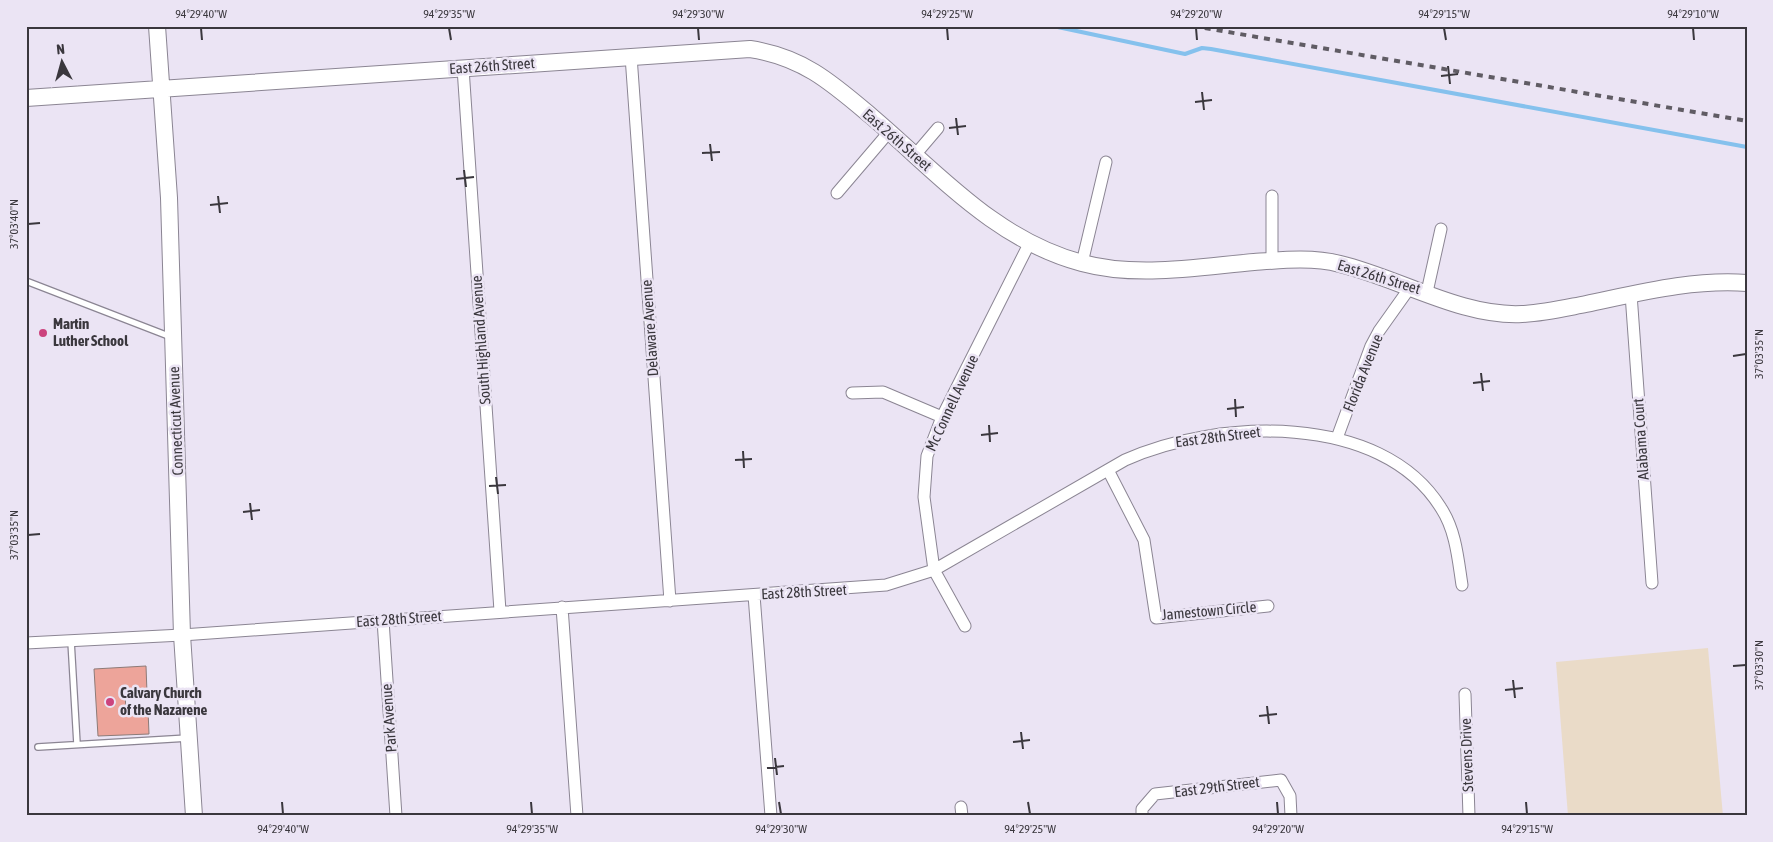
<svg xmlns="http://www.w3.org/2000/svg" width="1773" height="842" viewBox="0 0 1773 842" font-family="'Asap Condensed',sans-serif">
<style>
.industrial{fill:#eadbc8}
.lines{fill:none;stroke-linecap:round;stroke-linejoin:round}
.stream{stroke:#85c1ed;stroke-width:4}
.building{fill:#eda49a;stroke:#8d7b78}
.lane-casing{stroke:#8b8593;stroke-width:8}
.street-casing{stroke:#8b8593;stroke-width:13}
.secondary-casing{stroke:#8b8593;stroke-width:18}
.lane{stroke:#fff;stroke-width:5.5}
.street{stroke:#fff;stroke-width:11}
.secondary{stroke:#fff;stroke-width:16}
.rail{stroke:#605c64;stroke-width:4;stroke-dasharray:6 6;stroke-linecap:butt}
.ticks{fill:none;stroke:#3a373d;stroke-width:2}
.poi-dot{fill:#cc437d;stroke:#ebe4f4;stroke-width:2}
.labels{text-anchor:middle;stroke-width:5;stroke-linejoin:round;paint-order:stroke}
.street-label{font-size:15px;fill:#3a373d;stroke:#ebe4f4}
.poi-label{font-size:15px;font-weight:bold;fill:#3a373d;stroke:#ebe4f4;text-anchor:start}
.neatline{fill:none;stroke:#3a373d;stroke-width:2}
.ticks-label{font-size:12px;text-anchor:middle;fill:#3a373d}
</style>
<rect width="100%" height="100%" fill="#ebe4f4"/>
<!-- industrial -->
<path class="industrial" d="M1708,648L1723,816H1568L1556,662Z"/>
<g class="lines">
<!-- stream -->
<path class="stream" d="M1053,26L1185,54L1202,48L1211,49L1747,147"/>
</g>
<!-- building -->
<path class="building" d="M146,666L147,693L125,694L126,711L148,710L149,734L98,736L94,669Z"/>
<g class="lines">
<defs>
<path id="lane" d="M26,281L171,337
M71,641L77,744
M38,747L188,738"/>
<path id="street" d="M631,56L670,601
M463,68L500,611
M915,155L938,128
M837,193L889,132
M1272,261V196
M1082,263L1106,162
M1427,292L1441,229
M1631,294L1652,583
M852,393L883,392L942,417
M1337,438L1371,346L1379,331L1411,286
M1108,470L1144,540L1156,618L1268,606
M754,595L771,816
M562,607L577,816
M383,620L396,816
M965,626L934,570L924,497L927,456L942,417L1029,244
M26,643L182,635L886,585L934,570L1125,460C1216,419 1381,411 1441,508C1456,531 1458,559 1462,585
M1465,694L1469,816
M961,807L962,816
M1142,816V809L1155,794L1281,780L1290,796L1291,816"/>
<path id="secondary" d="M157,26L169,198L182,635L194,816
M26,98L750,49C803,57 832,83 871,116C937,172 995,240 1082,263C1137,278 1198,267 1254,262C1282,260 1313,257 1340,264C1399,278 1461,317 1522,314C1544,313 1565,308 1586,304C1639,293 1692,279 1747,283"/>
</defs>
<!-- lane casing -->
<use href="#lane" class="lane-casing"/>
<!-- street casing -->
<use href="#street" class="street-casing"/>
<!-- secondary casing -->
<use href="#secondary" class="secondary-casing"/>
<!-- lane -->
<use href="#lane" class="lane"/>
<!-- street -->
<use href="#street" class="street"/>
<!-- secondary -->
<use href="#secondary" class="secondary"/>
<!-- rail -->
<path class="rail" d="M1193,26L1747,121"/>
</g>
<!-- ticks -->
<path class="ticks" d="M201,28L202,40M449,28L451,40M698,28L699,40M947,28L948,40M1196,28L1197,40M1444,28L1446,40M1693,28L1694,40M1448,66L1450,84M1441,76L1458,74M1202,92L1204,110M1195,102L1212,100M956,118L958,135M949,128L966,126M710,144L712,161M702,153L720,152M464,170L466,187M456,179L474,177M218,196L220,213M210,205L228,203M28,224L40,223M1733,356L1746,354M1481,373L1483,391M1473,383L1490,381M1235,399L1236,417M1227,409L1244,407M989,425L990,442M981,435L998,433M743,451L744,468M735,460L752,459M496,477L498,494M489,486L506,485M250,503L252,520M243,512L260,510M28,535L40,534M1733,666L1746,665M1513,680L1515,698M1505,690L1523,688M1267,706L1269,724M1259,716L1277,714M1021,732L1023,749M1013,742L1030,740M775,758L777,775M767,768L784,766M282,802L283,814M531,802L532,814M779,802L781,814M1028,802L1030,814M1277,802L1278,814M1526,802L1527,814"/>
<!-- markers -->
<g class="poi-dot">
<circle cx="43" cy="333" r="5"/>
<circle cx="110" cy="702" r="5"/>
</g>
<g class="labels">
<!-- street labels -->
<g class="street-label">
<text transform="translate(492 66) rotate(-4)" y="5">East 26th Street</text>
<text transform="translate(897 140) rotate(41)" y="5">East 26th Street</text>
<text transform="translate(1379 277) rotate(17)" y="5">East 26th Street</text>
<text transform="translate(650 328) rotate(-94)" y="5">Delaware Avenue</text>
<text transform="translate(481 340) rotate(-94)" y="5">South Highland Avenue</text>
<text transform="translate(1363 373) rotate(-68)" y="5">Florida Avenue</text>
<text transform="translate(952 403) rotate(-65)" y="5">Mc Connell Avenue</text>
<text transform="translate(176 421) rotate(-92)" y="5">Connecticut Avenue</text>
<text transform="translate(1218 437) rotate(-7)" y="5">East 28th Street</text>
<text transform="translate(1641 439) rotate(-94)" y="5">Alabama Court</text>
<text transform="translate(804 592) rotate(-3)" y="5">East 28th Street</text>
<text transform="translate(1209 611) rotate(-5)" y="5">Jamestown Circle</text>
<text transform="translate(399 619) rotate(-4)" y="5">East 28th Street</text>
<text transform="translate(389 718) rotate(-94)" y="5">Park Avenue</text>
<text transform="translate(1467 755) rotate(-92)" y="5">Stevens Drive</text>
<text transform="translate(1217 787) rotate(-7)" y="5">East 29th Street</text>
</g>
<!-- poi labels -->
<g class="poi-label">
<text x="53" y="329">Martin<tspan x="53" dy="17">Luther School</tspan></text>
<text x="120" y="698">Calvary Church<tspan x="120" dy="17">of the Nazarene</tspan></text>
</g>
</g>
<!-- border -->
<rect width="1773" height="842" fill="none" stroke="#ebe4f4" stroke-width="55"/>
<!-- north arrow -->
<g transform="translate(62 62) rotate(354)" stroke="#ebe4f4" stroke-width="4" paint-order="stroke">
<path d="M0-4L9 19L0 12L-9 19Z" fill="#3a373d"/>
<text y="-8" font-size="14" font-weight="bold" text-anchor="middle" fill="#3a373d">N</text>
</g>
<rect x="28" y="28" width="1718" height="786" class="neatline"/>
<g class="ticks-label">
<text x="201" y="18">94°29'40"W</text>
<text x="449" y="18">94°29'35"W</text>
<text x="698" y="18">94°29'30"W</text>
<text x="947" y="18">94°29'25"W</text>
<text x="1196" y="18">94°29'20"W</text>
<text x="1444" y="18">94°29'15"W</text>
<text x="1693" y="18">94°29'10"W</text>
<text transform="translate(14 224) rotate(-90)" y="4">37°03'40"N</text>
<text transform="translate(1759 354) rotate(-90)" y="4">37°03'35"N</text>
<text transform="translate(14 535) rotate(-90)" y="4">37°03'35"N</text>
<text transform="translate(1759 665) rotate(-90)" y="4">37°03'30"N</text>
<text x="283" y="833">94°29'40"W</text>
<text x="532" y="833">94°29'35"W</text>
<text x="781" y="833">94°29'30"W</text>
<text x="1030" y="833">94°29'25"W</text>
<text x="1278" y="833">94°29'20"W</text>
<text x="1527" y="833">94°29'15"W</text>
</g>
</svg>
